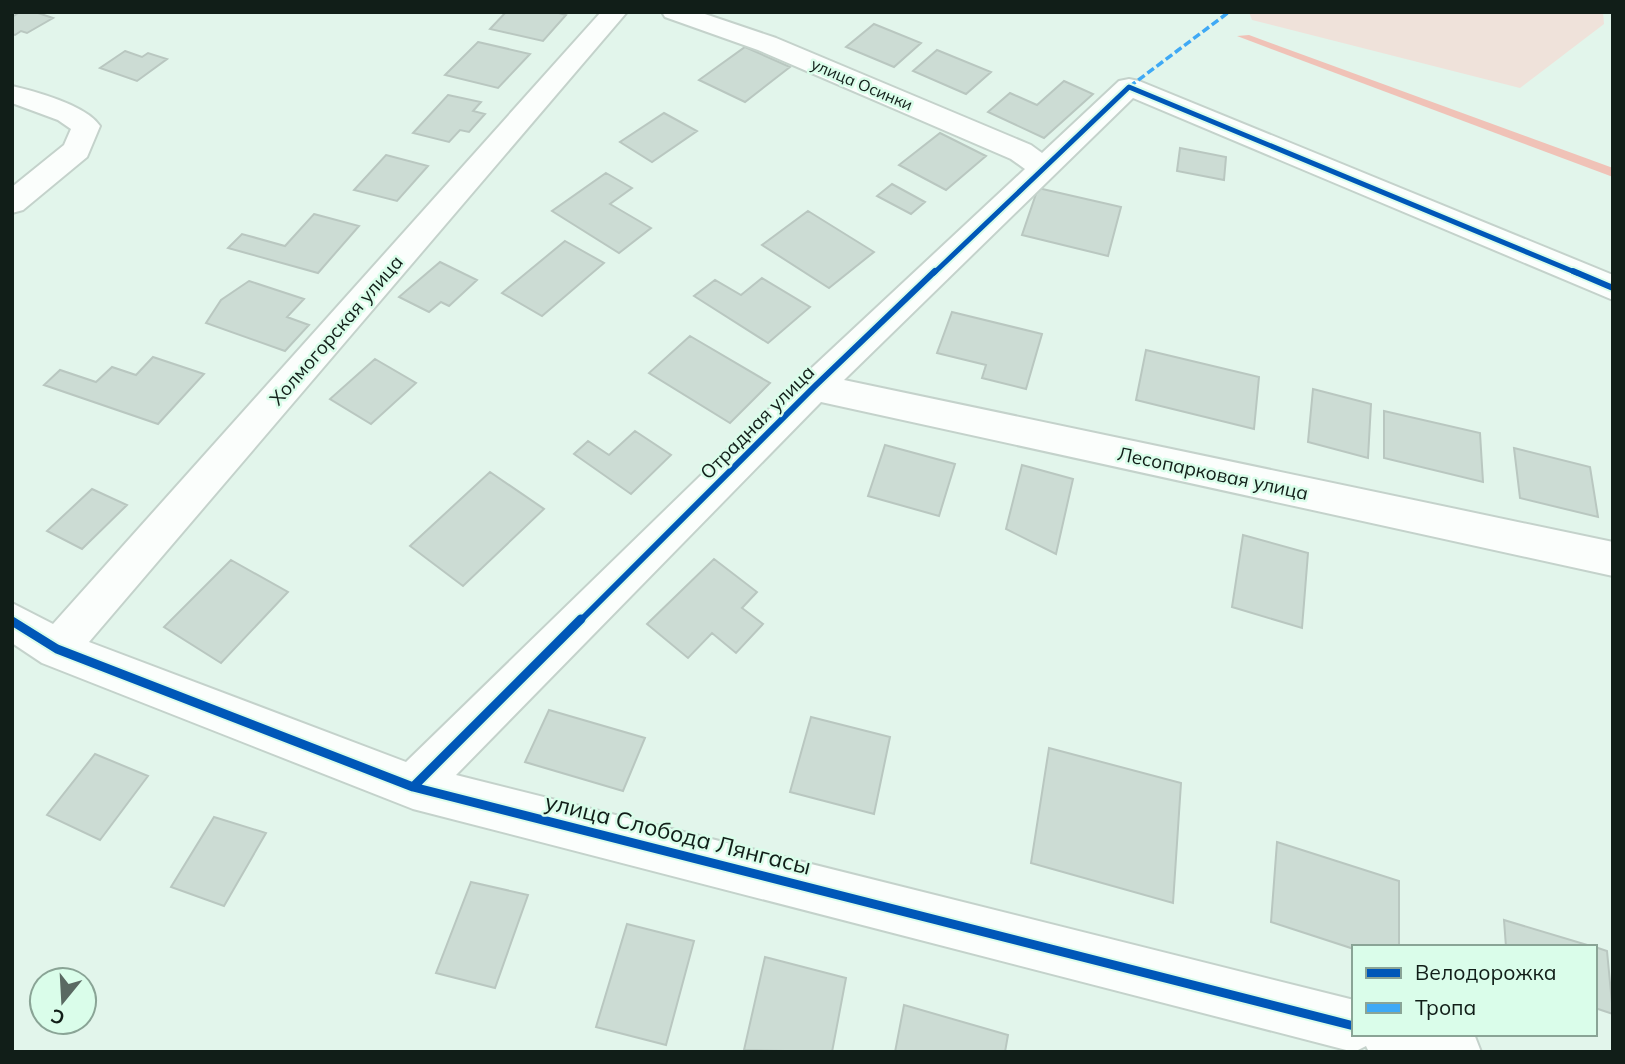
<svg xmlns="http://www.w3.org/2000/svg" width="1625" height="1064" viewBox="0 0 1625 1064" font-family="Mulish,sans-serif">
<style>
.green{fill:#efe2da}
.forest{fill:#f0c2b7}
.building{fill:#ccdcd4;stroke:#b9c7c0;stroke-width:2}
.lines{fill:none;stroke-linecap:round;stroke-linejoin:round}
.minor-casing{stroke:#c4d2cb;stroke-width:4}
.minor{fill:#fbfefc;fill-rule:evenodd}
.quiet{stroke:#3fa9f5;stroke-width:3.5;stroke-dasharray:8 3.5;stroke-linecap:butt}
.cycleway-far2-casing{stroke:#dafdea;stroke-width:9}
.cycleway-far1-casing{stroke:#dafdea;stroke-width:10}
.cycleway-casing{stroke:#dafdea;stroke-width:13}
.cycleway-far2{stroke:#0057b8;stroke-width:5}
.cycleway-far1{stroke:#0057b8;stroke-width:6}
.cycleway{stroke:#0057b8;stroke-width:9}
.labels{text-anchor:middle;stroke-width:5;stroke-linejoin:round;paint-order:stroke}
.far-street-label{font-size:16px;fill:#111e18;stroke:#dafdea}
.street-label{font-size:19px;fill:#111e18;stroke:#dafdea}
.near-street-label{font-size:23px;fill:#111e18;stroke:#dafdea}
</style>
<rect width="100%" height="100%" fill="#e2f5eb"/>
<!-- green -->
<path class="green" d="M1249,12H1603L1604,24L1520,88L1252,20Z"/>
<!-- forest -->
<path class="forest" d="M1249,35L1613,168V177L1237,36Z"/>
<!-- building -->
<path class="building" d="M20,12H35L53,18L27,33L21,31L15,35L12,34V17Z
M506,12H555L566,15L543,41L490,29Z
M874,24L921,43L894,67L846,47Z
M478,42L530,54L498,88L445,75Z
M745,47L790,67L745,102L699,80Z
M937,50L991,72L966,94L913,71Z
M125,51L142,57L148,53L167,59L137,81L100,68Z
M1064,81L1093,94L1044,138L988,112L1010,93L1037,105Z
M448,95L481,102L473,111L485,114L469,132L460,130L449,142L413,133Z
M664,113L697,131L652,162L620,142Z
M940,133L986,156L946,190L899,165Z
M1180,148L1226,157L1224,180L1177,171Z
M386,155L428,166L397,201L354,190Z
M606,173L632,188L610,204L651,228L619,253L552,211Z
M892,184L925,202L911,214L877,196Z
M1038,188L1121,207L1108,256L1022,235Z
M808,211L874,252L829,288L762,245Z
M314,214L359,226L318,273L228,248L242,234L285,246Z
M565,241L604,263L542,316L502,293Z
M440,262L477,280L449,306L441,302L429,312L399,297Z
M762,278L810,307L768,343L694,296L715,280L741,295Z
M249,281L304,299L287,317L309,325L285,351L206,323L221,300Z
M952,312L1042,334L1026,389L982,378L986,365L937,353Z
M690,336L770,383L730,423L649,373Z
M1146,350L1259,377L1254,429L1136,400Z
M153,357L204,374L158,424L44,385L60,370L96,382L112,367L136,375Z
M375,359L416,383L371,424L330,399Z
M1313,389L1371,404L1368,458L1308,442Z
M1384,411L1480,433L1483,482L1384,458Z
M635,431L671,455L631,494L574,454L588,441L609,455Z
M885,445L955,464L939,516L868,496Z
M1514,448L1590,467L1598,517L1520,498Z
M1022,465L1073,479L1056,554L1006,529Z
M490,472L544,509L463,586L410,546Z
M92,489L127,505L82,549L47,531Z
M1243,535L1308,553L1302,628L1232,607Z
M714,559L757,592L742,608L763,624L736,653L712,633L688,658L647,624Z
M231,560L288,592L221,663L164,627Z
M549,710L645,738L623,791L525,762Z
M811,717L890,737L874,814L790,792Z
M1049,748L1181,783L1173,903L1031,863Z
M95,754L148,776L100,840L47,815Z
M214,817L266,833L224,906L171,887Z
M1277,842L1399,881V947H1354V949L1271,922Z
M471,882L528,895L495,988L436,973Z
M1504,920L1594,947H1506Z
M627,924L694,941L666,1045L596,1027Z
M1595,947L1607,951L1613,1014L1595,1008Z
M765,957L846,978L832,1052L744,1050Z
M904,1005L1008,1035L1005,1052H895Z"/>
<g class="lines">
<defs>
<path id="minor" d="M601,12H627L89,642L406,762L802,377L1025,169L1011,159L758,50L665,17L662,12H699L776,38L1031,145L1042,153L1119,81L1129,79L1139,81L1613,275V300L1133,98L844,380L1613,542V576L821,402L456,775L1354,1000V1034H1474L1481,1052H1369L1366,1046L1354,1052L413,809L42,663L12,643V603L53,624Z
M12,86C37,92 86,105 100,126L87,157L23,210L12,213V187L64,145L71,129L58,120L12,103Z"/>
</defs>
<!-- minor casing -->
<use href="#minor" class="minor-casing"/>
<!-- minor -->
<use href="#minor" class="minor"/>
<!-- quiet -->
<path class="quiet" d="M1129,87L1229,12"/>
<defs>
<path id="cycleway-far2" d="M934,273L1129,87L1577,273"/>
<path id="cycleway-far1" d="M1573,271L1613,288
M580,621L814,387L935,271"/>
<path id="cycleway" d="M12,621L57,649L413,787L1354,1026
M413,787L581,619"/>
</defs>
<!-- cycleway-far2 casing -->
<use href="#cycleway-far2" class="cycleway-far2-casing"/>
<!-- cycleway-far1 casing -->
<use href="#cycleway-far1" class="cycleway-far1-casing"/>
<!-- cycleway casing -->
<use href="#cycleway" class="cycleway-casing"/>
<!-- cycleway-far2 -->
<use href="#cycleway-far2" class="cycleway-far2"/>
<!-- cycleway-far1 -->
<use href="#cycleway-far1" class="cycleway-far1"/>
<!-- cycleway -->
<use href="#cycleway" class="cycleway"/>
</g>
<g class="labels">
<!-- far-street labels -->
<g class="far-street-label">
<text transform="translate(862 84) rotate(23)" y="6">улица Осинки</text>
</g>
<!-- street labels -->
<g class="street-label">
<text transform="translate(336 330) rotate(-49)" y="7">Холмогорская улица</text>
<text transform="translate(757 422) rotate(-45)" y="7">Отрадная улица</text>
<text transform="translate(1213 473) rotate(12)" y="7">Лесопарковая улица</text>
</g>
<!-- near-street labels -->
<g class="near-street-label">
<text transform="translate(678 834) rotate(14)" y="8">улица Слобода Лянгасы</text>
</g>
</g>
<!-- border -->
<rect width="1625" height="1064" fill="none" stroke="#111e18" stroke-width="28"/>
<!-- legend -->
<rect x="1352" y="945" width="245" height="91" fill="#dafdea" stroke="#8aa496" stroke-width="2"/>
<rect x="1366" y="968" width="35" height="10" fill="#0057b8" stroke="#8aa496" stroke-width="2"/>
<text x="1415" y="980" font-size="21" fill="#111e18">Велодорожка</text>
<rect x="1366" y="1003" width="35" height="10" fill="#3fa9f5" stroke="#8aa496" stroke-width="2"/>
<text x="1415" y="1015" font-size="21" fill="#111e18">Тропа</text>
<!-- north arrow -->
<g transform="translate(63 1001) rotate(198)"><circle r="33" fill="#dafdea" stroke="#8aa496" stroke-width="2"/>
<path d="M0-5L12 26L0 18L-12 26Z" fill="#5a6962"/>
<text y="-10" font-size="19" font-weight="bold" text-anchor="middle" fill="#111e18">С</text>
</g>
</svg>
